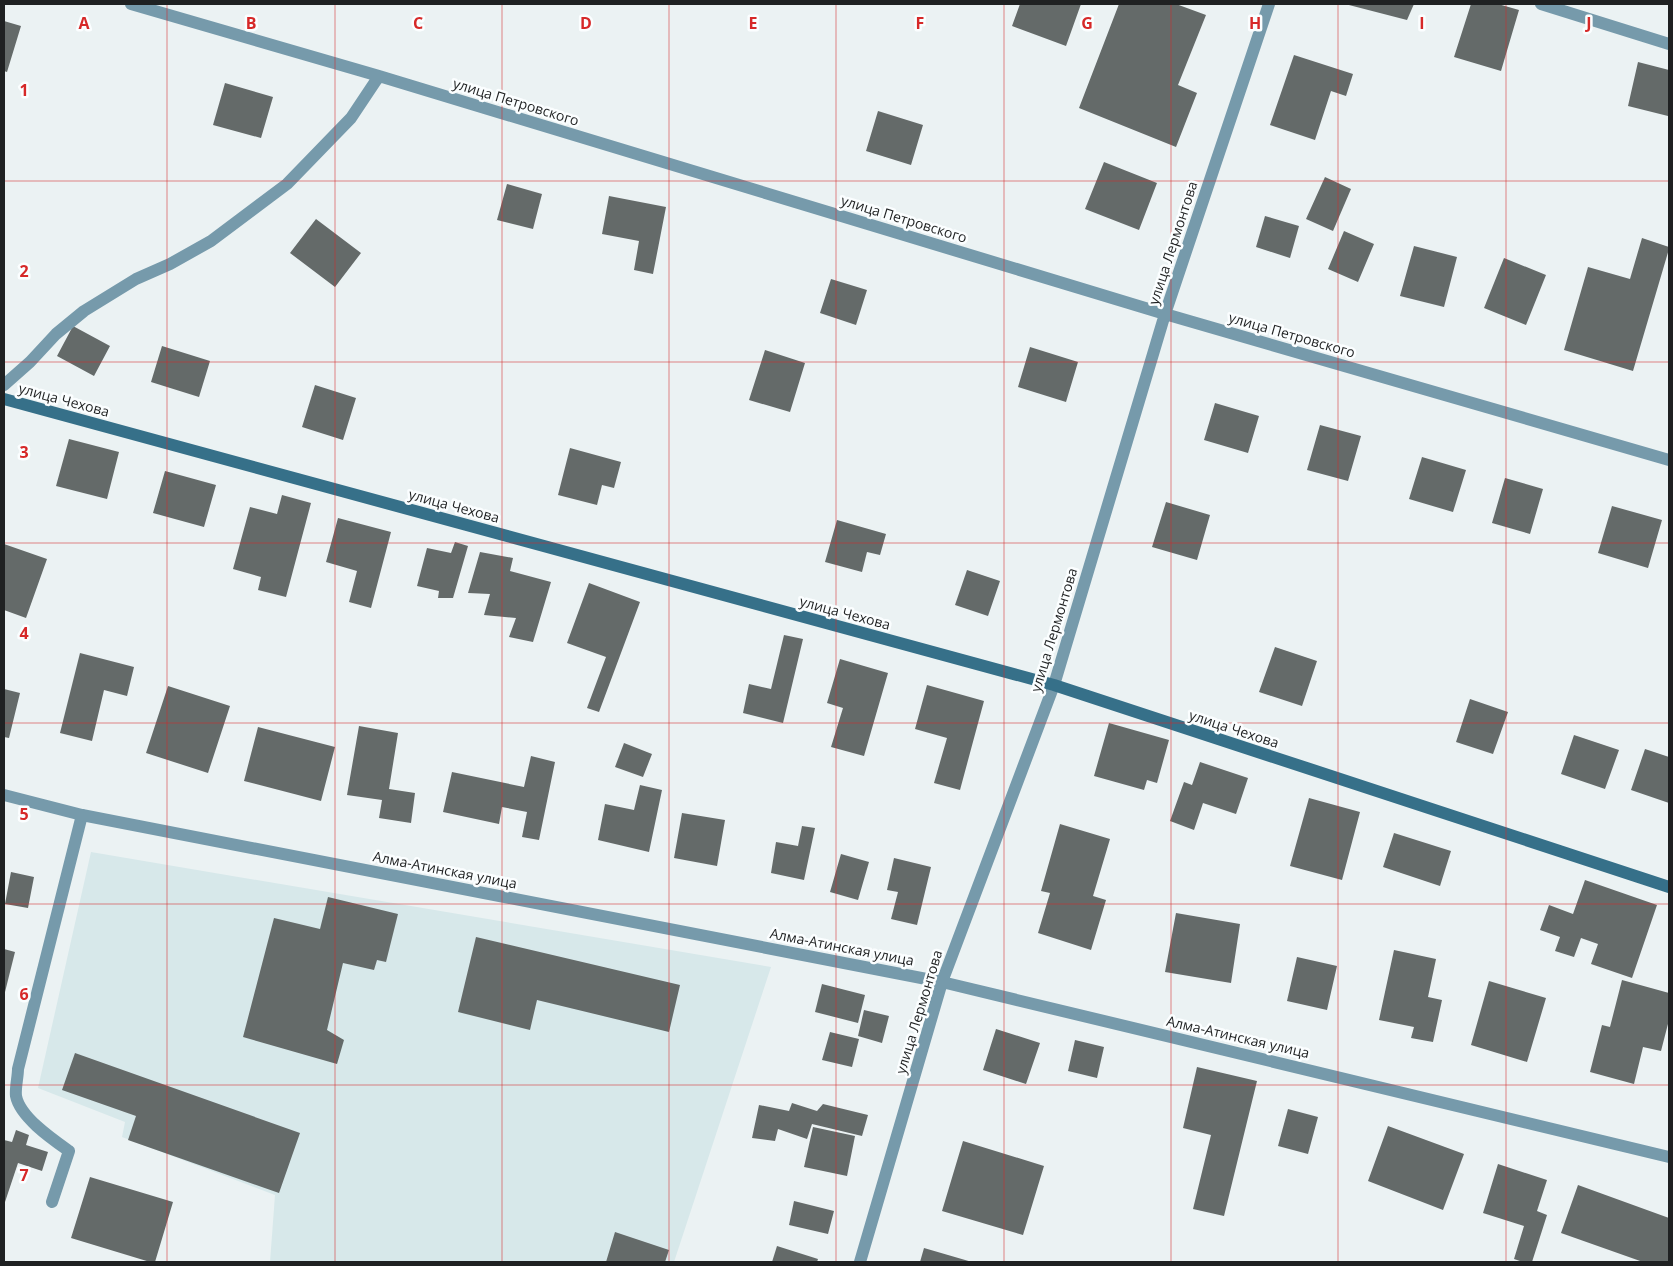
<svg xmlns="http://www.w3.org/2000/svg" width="1673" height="1266" viewBox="0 0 1673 1266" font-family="'Open Sans',sans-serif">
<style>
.built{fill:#d7e8ea}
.building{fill:#646a69}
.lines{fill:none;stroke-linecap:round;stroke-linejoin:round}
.lane{stroke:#769aab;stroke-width:12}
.street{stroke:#769aab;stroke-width:12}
.secondary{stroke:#367089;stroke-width:12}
.grid{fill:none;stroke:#d62828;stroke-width:1;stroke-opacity:0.55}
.labels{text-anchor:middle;stroke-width:5;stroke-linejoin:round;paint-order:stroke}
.street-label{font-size:14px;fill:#1f2122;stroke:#fbfeff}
.grid-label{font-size:16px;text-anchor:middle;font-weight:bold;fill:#d62828;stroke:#fbfeff;stroke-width:5;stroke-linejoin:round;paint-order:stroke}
</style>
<rect width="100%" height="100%" fill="#ebf2f3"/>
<!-- built -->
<path class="built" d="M91,852L771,967L674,1262H270L275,1195L122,1137L125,1122L38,1088Z"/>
<!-- building -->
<path class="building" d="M1020,4H1081L1066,46L1012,26Z
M1119,4H1176L1206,15L1178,85L1197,93L1176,147L1079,108Z
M1345,4H1414L1407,20Z
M1471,4H1498L1519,10L1501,71L1454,57Z
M4,21L21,26L7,72L4,71Z
M1294,55L1353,74L1346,96L1331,91L1315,140L1270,125Z
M1638,62L1669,70L1668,116L1628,106Z
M225,83L273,97L261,138L213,125Z
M878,111L923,125L911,165L866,151Z
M1104,162L1157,183L1139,230L1085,209Z
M1325,177L1351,189L1333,231L1306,219Z
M507,184L542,194L533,229L497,220Z
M609,196L666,207L653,274L634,270L639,241L602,234Z
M1265,216L1299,226L1290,258L1256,247Z
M316,219L361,253L335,287L290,253Z
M1344,231L1374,244L1358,282L1328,269Z
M1642,238L1669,247V249L1633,371L1564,350L1588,267L1630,279Z
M1414,246L1457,257L1444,307L1400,296Z
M1504,258L1546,275L1526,325L1484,308Z
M831,279L867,290L856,325L820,313Z
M73,326L110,346L94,376L57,356Z
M162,346L210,361L199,397L151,382Z
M1030,347L1078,362L1066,402L1018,387Z
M765,350L805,363L790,412L749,400Z
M315,385L356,398L343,440L302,427Z
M1215,403L1259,416L1248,453L1204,440Z
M1320,425L1361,436L1348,481L1307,470Z
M69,439L119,452L107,499L56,486Z
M570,448L621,462L614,488L602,485L597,505L558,495Z
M1422,457L1466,470L1453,512L1409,499Z
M165,471L216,485L204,527L153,513Z
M1505,478L1543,489L1530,534L1492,523Z
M282,495L311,503L286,597L258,590L261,577L233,569L250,507L277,514Z
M1166,502L1210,515L1197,560L1152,547Z
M1612,506L1662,520L1648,568L1598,553Z
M338,518L391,532L371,608L349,602L357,571L326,562Z
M837,520L886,534L880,555L867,552L862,572L825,562Z
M455,542L468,546L453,598H438L439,591L417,586L427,548L451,553Z
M4,544L47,559L26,618L4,610Z
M480,552L513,558L510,571L551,582L533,642L509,637L516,618L484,615L490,594L468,593Z
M967,570L1000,581L988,616L955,605Z
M589,583L640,602L599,712L587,708L606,657L567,643Z
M784,635L803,639L783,723L743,713L749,684L771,689Z
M1275,647L1317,661L1302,706L1259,692Z
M80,653L134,667L127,696L104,690L92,741L60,733Z
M840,659L888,673L864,756L831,747L843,708L827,703Z
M927,685L984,701L960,790L934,783L947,738L915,729Z
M168,686L230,706L208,773L146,753Z
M4,689L20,693L9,738L4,737Z
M1470,699L1508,712L1493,754L1456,742Z
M1109,723L1169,740L1157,783L1147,780L1144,790L1094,776Z
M359,726L398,733L389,789L415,793L411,823L379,818L382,800L347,795Z
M258,727L335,747L321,801L244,781Z
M1574,735L1619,750L1605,789L1561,774Z
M624,743L652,754L643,777L615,767Z
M1645,749L1669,757V803L1631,790Z
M531,756L555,762L539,840L522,837L527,812L502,807L499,824L443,812L452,772L524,787Z
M1200,762L1248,778L1236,814L1203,803L1194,830L1170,821L1184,782L1192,785Z
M640,785L662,790L649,852L598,840L605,804L634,810Z
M1309,798L1360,812L1342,880L1290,866Z
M682,813L725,820L717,866L674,858Z
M1060,824L1110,839L1093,896L1106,900L1091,950L1038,933L1050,893L1041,891Z
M802,826L815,828L804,880L771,873L776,842L798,846Z
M1394,833L1451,851L1440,886L1383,867Z
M841,854L869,862L858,900L830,892Z
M894,858L931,867L917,925L891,919L898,892L887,890Z
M11,872L34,877L28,908L5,904Z
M1585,880L1657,905L1632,978L1591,964L1598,944L1581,938L1574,957L1555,951L1560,937L1540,930L1549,905L1573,914Z
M328,897L398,914L386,962L377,960L374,970L343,963L327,1030L344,1040L337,1064L243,1037L274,918L320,929Z
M1176,913L1240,924L1231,983L1165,972Z
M476,937L680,985L669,1032L537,1000L530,1030L458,1012Z
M4,949L15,952L4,996Z
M1394,950L1436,959L1428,997L1442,1000L1433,1042L1411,1038L1414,1027L1379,1020Z
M1297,957L1337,966L1327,1010L1287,1001Z
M1622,980L1669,993V1020L1661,1051L1643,1047L1634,1084L1590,1072L1602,1025L1610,1027Z
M1489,981L1546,998L1527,1062L1471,1045Z
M822,984L865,995L858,1023L815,1012Z
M864,1010L889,1016L882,1043L858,1036Z
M996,1029L1040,1043L1026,1084L983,1070Z
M830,1032L859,1039L852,1067L822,1060Z
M1075,1040L1104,1047L1097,1078L1068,1071Z
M75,1053L300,1133L279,1193L128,1140L136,1116L62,1090Z
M1197,1067L1257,1081L1224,1216L1193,1209L1211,1135L1183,1128Z
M792,1103L817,1111L823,1104L868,1115L862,1136L812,1124L807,1139L778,1129L775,1141L752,1138L759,1105L789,1111Z
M1288,1109L1318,1117L1308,1154L1278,1146Z
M1388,1126L1464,1154L1443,1210L1368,1181Z
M813,1127L855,1136L847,1176L804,1167Z
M16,1130L29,1135L26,1145L48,1152L42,1171L18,1163L4,1205V1140L12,1142Z
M963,1141L1044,1166L1023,1235L942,1211Z
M1498,1164L1547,1180L1537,1211L1547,1215L1532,1262H1523L1514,1259L1524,1226L1483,1213Z
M90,1177L173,1202L155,1262H150L71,1238Z
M1578,1185L1669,1218V1262H1643L1561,1233Z
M794,1201L834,1211L828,1234L789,1225Z
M615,1232L669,1250L665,1262H606Z
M777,1246L818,1259L817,1262H772Z
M924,1248L972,1262H920Z"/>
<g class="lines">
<!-- lane -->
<path class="lane" d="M1541,4L1669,44
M52,1202L69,1151C52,1139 20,1117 16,1096C15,1088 18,1077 18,1069L82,815"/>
<!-- street -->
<path class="street" d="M131,4L379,76L1165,314L1669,460
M4,385L30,362L56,334L84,311L136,279L170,264L211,241L287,184L351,118L379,76
M4,795L82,815L942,982L1669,1157
M860,1262L942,982L1054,685L1165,314L1269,4"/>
<!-- secondary -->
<path class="secondary" d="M4,399L1054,685L1669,887"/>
</g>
<!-- grid -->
<path class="grid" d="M167,4V1262M335,4V1262M502,4V1262M669,4V1262M836,4V1262M1004,4V1262M1171,4V1262M1338,4V1262M1506,4V1262M4,181H1669M4,362H1669M4,543H1669M4,723H1669M4,904H1669M4,1085H1669"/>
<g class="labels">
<!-- street labels -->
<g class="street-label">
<text transform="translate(516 102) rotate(17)" y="5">улица Петровского</text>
<text transform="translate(904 219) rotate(17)" y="5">улица Петровского</text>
<text transform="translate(1173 243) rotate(-72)" y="5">улица Лермонтова</text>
<text transform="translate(1292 335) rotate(16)" y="5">улица Петровского</text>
<text transform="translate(64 400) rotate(15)" y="5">улица Чехова</text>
<text transform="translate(454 506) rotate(15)" y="5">улица Чехова</text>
<text transform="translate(845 613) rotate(15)" y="5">улица Чехова</text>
<text transform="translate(1054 630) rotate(-73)" y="5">улица Лермонтова</text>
<text transform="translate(1234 729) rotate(18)" y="5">улица Чехова</text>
<text transform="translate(445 870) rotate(11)" y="5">Алма-Атинская улица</text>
<text transform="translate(842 947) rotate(11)" y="5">Алма-Атинская улица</text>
<text transform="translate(919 1012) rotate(-73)" y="5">улица Лермонтова</text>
<text transform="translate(1238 1037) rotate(13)" y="5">Алма-Атинская улица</text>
</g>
</g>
<g class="grid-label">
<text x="84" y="29">A</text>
<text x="251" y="29">B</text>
<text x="418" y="29">C</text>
<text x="586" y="29">D</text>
<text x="753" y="29">E</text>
<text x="920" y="29">F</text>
<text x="1087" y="29">G</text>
<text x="1255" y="29">H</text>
<text x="1422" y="29">I</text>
<text x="1589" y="29">J</text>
<text x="24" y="96">1</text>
<text x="24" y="277">2</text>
<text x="24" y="458">3</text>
<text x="24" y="639">4</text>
<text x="24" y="820">5</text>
<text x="24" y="1000">6</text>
<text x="24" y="1181">7</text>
</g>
<!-- border -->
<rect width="1673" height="1266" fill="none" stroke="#1f2122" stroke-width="10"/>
</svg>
